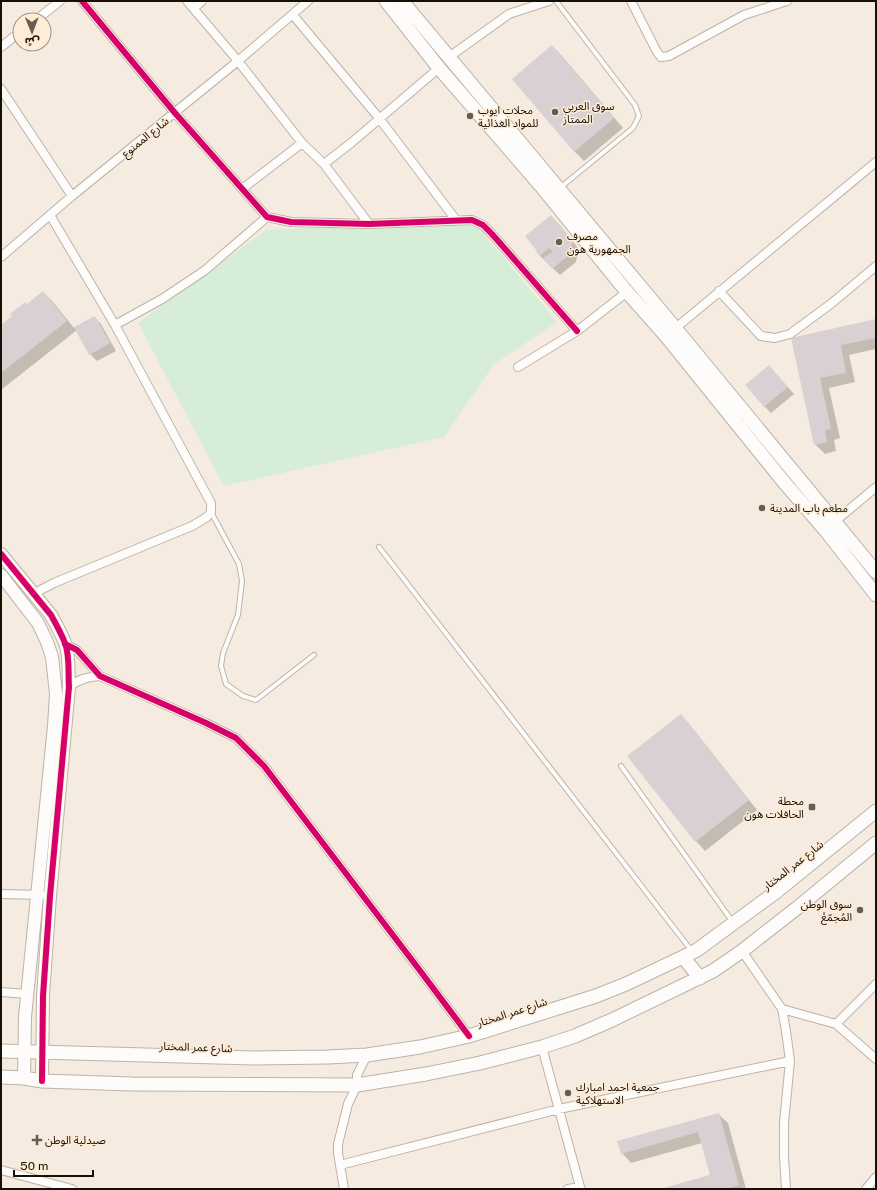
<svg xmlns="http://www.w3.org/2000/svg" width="877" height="1190" viewBox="0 0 877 1190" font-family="'Public Sans','Noto Sans Arabic',sans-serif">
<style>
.green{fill:#d6edd7}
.shadow{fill:#0003}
.building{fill:#d9d0d4}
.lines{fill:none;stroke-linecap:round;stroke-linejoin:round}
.lane-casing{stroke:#bbb3a9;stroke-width:6}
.street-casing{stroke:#bbb3a9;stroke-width:10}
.secondary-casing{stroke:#bbb3a9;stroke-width:14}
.primary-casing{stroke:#bbb3a9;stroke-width:15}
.lane{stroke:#fefcfa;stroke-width:4}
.street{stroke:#fefcfa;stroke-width:8}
.secondary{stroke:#fefcfa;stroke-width:12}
.primary{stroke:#fefcfa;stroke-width:13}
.cycleway-casing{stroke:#feecd7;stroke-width:8}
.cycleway{stroke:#d6006c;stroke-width:6}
.poi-dot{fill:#655d53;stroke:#feecd7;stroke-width:1.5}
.labels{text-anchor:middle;stroke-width:3;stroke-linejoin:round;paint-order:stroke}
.poi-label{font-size:11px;fill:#171007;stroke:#feecd7;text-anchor:start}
.street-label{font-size:11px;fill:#171007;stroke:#feecd7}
</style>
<rect width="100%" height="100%" fill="#f5ebe0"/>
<!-- green -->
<path class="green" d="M472,220L557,322L494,364L444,437L224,486L138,323L266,230Z"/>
<!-- shadow -->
<path class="shadow" d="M552,46L562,56L623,128L584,161L574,151Z
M558,223L579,249L576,262L560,275L540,256L539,251Z
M43,292L53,302L74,328L94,317L101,324L116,351L97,361L90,354L77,330L1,390V326Z
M876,320V349L849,355L855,382L829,388L840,438L834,440L836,451L825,454L815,444L792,338Z
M776,374L794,394L771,413L764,406Z
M681,715L690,725L757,810L705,851L696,841Z
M718,1114L728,1123L746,1189H662L711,1175L702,1143L631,1163L622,1153Z"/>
<!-- building -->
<path class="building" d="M552,45L614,118L574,152L512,79Z
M551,215L573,241L569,255L552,269L543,258L553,252L549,248L540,256L536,252L537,251L525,236Z
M43,291L67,321L1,373V325L12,316L10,314L25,302L27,304Z
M95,316L110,343L89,355L74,327Z
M876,319V338L841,345L846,373L820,378L831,429L825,430L827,442L814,445L791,338Z
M769,365L788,387L764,407L745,385Z
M681,714L749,800L695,842L627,756Z
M719,1113L739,1185L726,1189H660L710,1175L698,1132L621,1154L617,1141Z"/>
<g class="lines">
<defs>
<path id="lane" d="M556,1L635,105L639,116L633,128L561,187
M211,512L239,564L242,581L238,615L223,653L221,666L226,684L243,696L256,700L314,655
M379,547L691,950
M621,766L732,921"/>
<path id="street" d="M82,1L175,113L267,217L291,222L369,224L472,220L483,225L492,234L577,331
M187,1L238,61L302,143L324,164L369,224
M631,1L657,52L661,57L669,56L744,15L787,1
M194,8L202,1
M293,15L379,118L456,220
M36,20L60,1
M1,47L20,32
M449,57L509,14L549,1
M1,89L72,196
M324,164L351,143L439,68
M242,189L302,143
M1,257L72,196L238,61L308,1
M719,291L761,336L775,338L790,334L832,303L876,266
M115,325L162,299L204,271L267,217
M672,331L876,162
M518,367L577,331L627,292
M832,524L876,487
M33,594L54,583L192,526L207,517L211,512V503L115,325L50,215
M65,644L77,650L100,676L206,723L236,738L264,766L418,968L469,1036
M69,687C79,679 88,677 100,676
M1,894L42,895
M742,951L782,1009L786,1031L790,1061L784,1123V1157L786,1189
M1,992L27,994
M782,1009L836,1024L876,1059
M836,1024L876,984
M542,1047L580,1187
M340,1165L559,1109L790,1061
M1,1170L72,1189
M344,1189L338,1153V1144L348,1104L357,1085V1075L367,1055
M568,1189L580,1187L581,1189
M866,1189L876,1177"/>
<path id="secondary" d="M1,554L51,615C56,624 61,633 65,643C70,656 68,673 69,687L50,896L43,996L42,1081
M1,575L38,623L47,642L52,657L56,694L54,726L25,1017L24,1078"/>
<path id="primary" d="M386,1L439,68L541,186L627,292L666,336L783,481L826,531L876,595
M402,1L675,328L876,572
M683,957L700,978
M1,1051L254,1058L328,1057L367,1055L420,1047L469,1036L596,996L626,984L683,957L697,950L776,892L876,811
M1,1077L24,1078L42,1081L132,1084L357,1085L426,1074L480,1063L542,1047L575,1036L612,1020L713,971L742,951L797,908L876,843"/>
</defs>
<!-- lane casing -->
<use href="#lane" class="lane-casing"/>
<!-- street casing -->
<use href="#street" class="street-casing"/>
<!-- secondary casing -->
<use href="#secondary" class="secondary-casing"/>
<!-- primary casing -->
<use href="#primary" class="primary-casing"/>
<!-- lane -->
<use href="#lane" class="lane"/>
<!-- street -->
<use href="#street" class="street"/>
<!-- secondary -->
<use href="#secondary" class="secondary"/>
<!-- primary -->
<use href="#primary" class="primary"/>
<defs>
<path id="cycleway" d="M82,1L175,113L267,217L291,222L369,224L472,220L483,225L492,234L577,331
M1,554L51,615C56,624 61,633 65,643C70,656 68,673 69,687L50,896L43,996L42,1081
M65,644L77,650L100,676L206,723L236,738L264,766L418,968L469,1036"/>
</defs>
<!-- cycleway casing -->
<use href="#cycleway" class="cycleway-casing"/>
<!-- cycleway -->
<use href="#cycleway" class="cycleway"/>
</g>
<!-- markers -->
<g class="poi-dot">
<circle cx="555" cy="112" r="4"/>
<circle cx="470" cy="116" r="4"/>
<circle cx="559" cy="242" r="4"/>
<circle cx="762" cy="508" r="4"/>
<rect x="808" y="803" width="8" height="8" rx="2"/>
<circle cx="860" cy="910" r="4"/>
<circle cx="568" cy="1093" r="4"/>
<path d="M35 1134h4v4h4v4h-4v4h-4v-4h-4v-4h4z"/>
</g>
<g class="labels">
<!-- poi labels -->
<g class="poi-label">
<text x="563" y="110">سوق العربي<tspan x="563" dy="13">الممتاز</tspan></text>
<text x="478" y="114">محلات ايوب<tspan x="478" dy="13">للمواد الغذائية</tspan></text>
<text x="567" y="240">مصرف<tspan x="567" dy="13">الجمهورية هون</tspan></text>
<text x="770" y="512">مطعم باب المدينة</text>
<text x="804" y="805" text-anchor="end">محطة<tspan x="804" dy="13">الحافلات هون</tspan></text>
<text x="852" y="908" text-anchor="end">سوق الوطن<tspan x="852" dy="13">المُجمّعْ</tspan></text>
<text x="576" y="1091">جمعية احمد امبارك<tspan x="576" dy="13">الاستهلاكية</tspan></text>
<text x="45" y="1144">صيدلية الوطن</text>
</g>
<!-- street labels -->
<g class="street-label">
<text transform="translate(145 137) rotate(-39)" y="4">شارع الممنوع</text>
<text transform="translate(793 865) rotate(-38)" y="4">شارع عمر المختار</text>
<text transform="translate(512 1012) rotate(-18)" y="4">شارع عمر المختار</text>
<text transform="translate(196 1047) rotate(2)" y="4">شارع عمر المختار</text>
</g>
</g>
<!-- border -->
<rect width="877" height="1190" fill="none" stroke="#171007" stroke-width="4"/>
<!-- north arrow -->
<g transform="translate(32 32) rotate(179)"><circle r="19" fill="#feecd7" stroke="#a29484"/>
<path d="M0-3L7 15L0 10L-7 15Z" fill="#655d53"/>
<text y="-6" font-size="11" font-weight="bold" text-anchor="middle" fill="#171007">ش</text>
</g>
<!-- scale -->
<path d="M14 1170v6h79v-6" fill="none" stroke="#171007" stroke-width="2"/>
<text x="20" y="1170" font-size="12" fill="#171007" stroke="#feecd7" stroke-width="3" paint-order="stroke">50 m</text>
</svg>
